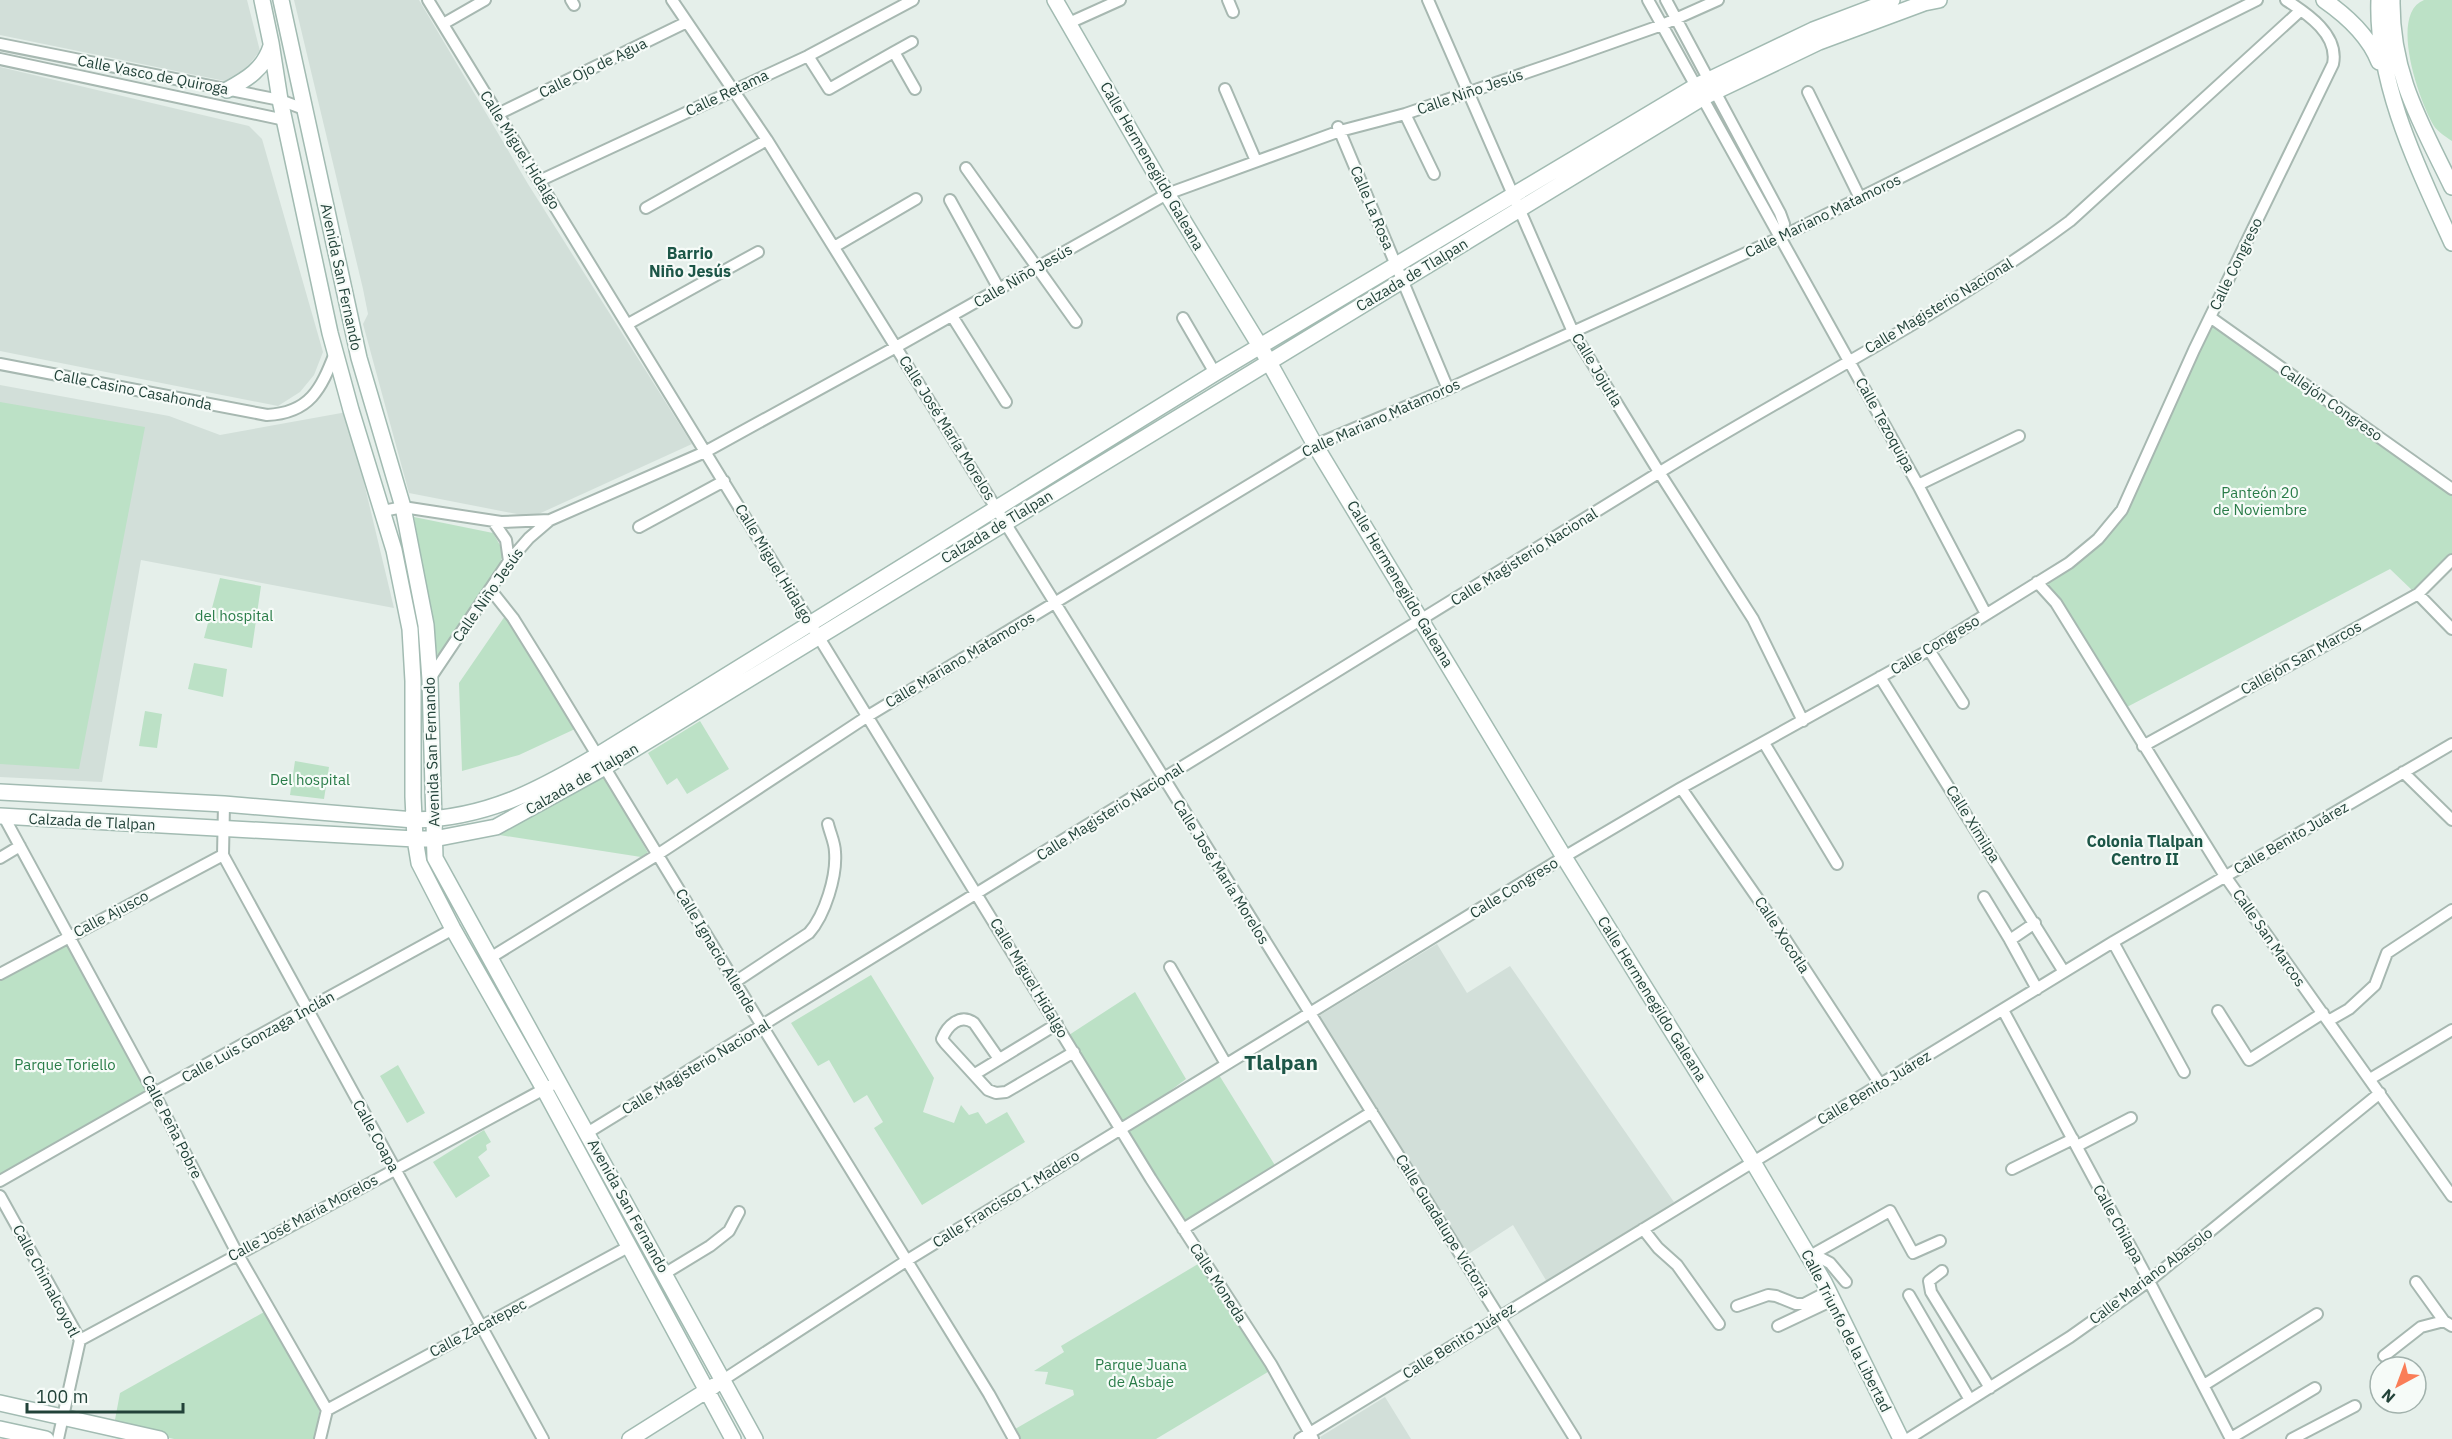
<svg xmlns="http://www.w3.org/2000/svg" width="2452" height="1439" viewBox="0 0 2452 1439" font-family="'IBM Plex Sans',sans-serif">
<style>
.built{fill:#d2dfd9}
.green{fill:#bce1c6}
.lines{fill:none;stroke-linecap:round;stroke-linejoin:round}
.street-casing{stroke:#a7b8b1;stroke-width:14}
.secondary-casing{stroke:#a2bbb2;stroke-width:18}
.street{stroke:#fff;stroke-width:10}
.secondary{stroke:#fff;stroke-width:15}
.labels{text-anchor:middle;stroke-width:4.5;stroke-linejoin:round;paint-order:stroke}
.street-label{font-size:15px;fill:#224239;stroke:#f6fbf8}
.park-label{font-size:15px;fill:#297c48;stroke:#f6fbf8}
.neighbourhood-label{font-size:16px;font-weight:bold;fill:#1c5647;stroke:#f6fbf8}
.district-label{font-size:21px;font-weight:bold;fill:#1c5647;stroke:#f6fbf8}
</style>
<rect width="100%" height="100%" fill="#e5efea"/>
<!-- built -->
<path class="built" d="M0,0H247L260,51L242,73L225,81L0,35Z
M294,0H419L528,184L692,444L532,517L409,493L363,324L368,314L363,289Z
M0,67L249,126L262,139L323,352L314,375L300,392L278,406L0,351Z
M0,385L169,416L220,435L347,412L394,608L141,560L102,782L0,777Z
M1437,944L1467,993L1510,966L1674,1202L1547,1282L1513,1225L1467,1255L1317,1017Z
M1385,1397L1411,1439H1321L1320,1437Z"/>
<!-- green -->
<path class="green" d="M2424,0H2452V141C2446,137 2438,132 2434,126C2420,103 2388,14 2424,0Z
M2210,320L2452,492V555L2414,592L2390,569L2127,707L2040,581L2071,561L2123,510Z
M0,402L145,427L79,769L0,764Z
M414,517L493,533L504,552L497,571L438,659Z
M220,578L261,586L252,648L204,638Z
M505,616L575,729L519,755L462,771L459,683Z
M194,663L227,669L223,697L188,689Z
M145,711L162,714L157,748L139,746Z
M700,721L729,769L687,794L677,778L667,785L648,753Z
M295,761L329,767L324,799L290,795Z
M602,771L648,853L641,857L493,834Z
M69,936L154,1093L0,1181V974Z
M871,975L934,1078L923,1112L954,1123L961,1105L969,1115L978,1112L986,1124L1007,1112L1025,1142L922,1205L874,1128L883,1122L867,1095L854,1103L829,1060L818,1066L791,1023Z
M1135,992L1186,1079L1123,1126L1069,1035Z
M398,1065L425,1113L407,1123L380,1076Z
M1219,1075L1276,1167L1184,1228L1124,1128L1174,1097Z
M484,1130L491,1142L486,1145L487,1150L478,1157L490,1176L456,1198L433,1162Z
M1203,1261L1273,1369L1156,1439H1021L1015,1429L1074,1395L1073,1390L1045,1384L1048,1372L1034,1371L1064,1352L1061,1346Z
M264,1312L320,1409L314,1439H174L114,1425L120,1393Z"/>
<g class="lines">
<defs>
<path id="street" d="M428,0L1151,1179L1271,1364L1313,1439
M571,0L574,5
M672,0L767,140L1575,1439
M1228,0L1233,12
M1428,0L1573,332L1659,472L1753,619L1803,721
M1648,0L1918,485L1986,614
M1666,0L1780,213L1784,224L1781,237
M1069,23L1120,0
M443,24L485,0
M0,44L280,100L304,109
M894,52L912,42
M808,56L829,89L894,52L915,89
M0,59L285,120
M1225,89L1256,161
M1808,92L1860,198
M498,114L687,22
M1405,114L1434,174
M1338,127L1448,389
M966,168L1076,322
M539,181L808,56L913,0
M950,200L999,289
M646,208L767,140
M834,247L916,199
M952,316L1006,402
M2210,317L2452,489
M1183,318L1215,373
M628,324L758,252
M0,364L267,415C310,413 321,389 335,353
M1918,485L2019,436
M383,511L403,507L501,522L550,520
M493,521L506,540L509,561
M639,527L724,481
M2037,582L2056,603L2225,876L2452,1196
M490,589L513,618L546,671L735,982L989,1394L1014,1439
M2418,594L2452,629
M1929,650L1963,703
M1880,677L2064,972
M429,680L509,561L529,538L550,520L705,452L896,347L1167,194L1340,131L1405,114L1566,59L1662,25L1718,0
M1764,743L1837,864
M2143,746L2418,594L2452,560
M2403,772L2452,820
M1681,788L1774,922L1880,1084
M224,804L223,855L543,1439
M4,817L154,1093L237,1253L327,1410L320,1439
M0,858L20,846
M1984,897L2010,940
M2035,923L2010,940L2037,989
M2113,942L2184,1072
M490,958L657,855L868,716L1315,445L1448,389L1781,237L2257,0
M1170,967L1226,1064
M0,974L223,855
M735,982L809,933C825,915 837,876 835,852C835,843 830,833 828,824
M2003,1010L2149,1281L2231,1439
M2218,1011L2249,1060L2323,1013
M2328,1021L2349,1009L2375,985L2387,953L2452,910
M999,1059L974,1023C960,1013 947,1026 942,1039L945,1043L988,1090L996,1093L1006,1092L1074,1052
M975,1074L1057,1024
M2370,1079L2452,1030
M587,1133C946,914 1302,692 1660,472C1796,388 1942,316 2070,221L2301,10
M2077,1146L2131,1118
M2012,1169L2073,1139
M0,1181L154,1093L453,929
M0,1196L80,1340L58,1439
M1183,1229L1372,1112
M1643,1229L1658,1248L1677,1265L1719,1324
M1813,1254L1830,1263L1846,1282
M1808,1257L1890,1211L1913,1253L1940,1241
M1942,1271L1929,1281L1931,1292L1990,1388
M664,1274L710,1246L729,1231L739,1212
M2416,1282L2444,1321L2452,1326
M1909,1295L1970,1400
M1737,1306L1768,1295L1776,1296L1796,1304H1804L1829,1291
M1778,1326L1833,1300
M80,1340L559,1081
M2384,1356L2421,1327L2444,1321
M723,1380L906,1261L1564,857L1681,788L1929,650L2069,563L2098,539L2122,510L2194,350L2333,64C2339,35 2308,14 2286,0
M2204,1385L2317,1314
M327,1410L630,1246
M2231,1438L2315,1388
M1300,1439L2113,942L2452,744
M1908,1439L2070,1337L2149,1281L2380,1093
M2292,1439L2355,1406"/>
<path id="secondary" d="M262,0L271,43L280,100L330,333L351,410L394,550L410,629L413,681V797L415,839L419,863L453,929L544,1089L733,1439
M281,0L359,358L403,507L426,625L430,680L435,858L755,1439
M1055,0L1167,194L1260,346L1315,445L1564,857L1753,1162L1824,1282L1901,1439
M2324,0C2347,16 2369,36 2379,62
M2379,0C2376,84 2418,168 2452,243
M2392,0C2391,74 2421,123 2452,187
M227,90C247,79 264,69 271,46
M0,792L224,804L414,820C487,818 537,791 598,755L1215,373L1696,86L1813,30L1892,0
M0,816L415,839H434L496,827L605,767L1702,98L1819,42L1924,3L1939,0
M0,1403L160,1439
M0,1429L46,1439
M630,1439L714,1386"/>
</defs>
<!-- street casing -->
<use href="#street" class="street-casing"/>
<!-- secondary casing -->
<use href="#secondary" class="secondary-casing"/>
<!-- street -->
<use href="#street" class="street"/>
<!-- secondary -->
<use href="#secondary" class="secondary"/>
</g>
<g class="labels">
<!-- street labels -->
<g class="street-label">
<text transform="translate(593 68) rotate(-26)" y="5">Calle Ojo de Agua</text>
<text transform="translate(153 75) rotate(11)" y="5">Calle Vasco de Quiroga</text>
<text transform="translate(1470 92) rotate(-19)" y="5">Calle Niño Jesús</text>
<text transform="translate(727 93) rotate(-25)" y="5">Calle Retama</text>
<text transform="translate(520 150) rotate(58)" y="5">Calle Miguel Hidalgo</text>
<text transform="translate(1152 166) rotate(60)" y="5">Calle Hermenegildo Galeana</text>
<text transform="translate(1372 208) rotate(67)" y="5">Calle La Rosa</text>
<text transform="translate(1823 216) rotate(-26)" y="5">Calle Mariano Matamoros</text>
<text transform="translate(2236 264) rotate(-64)" y="5">Calle Congreso</text>
<text transform="translate(1412 275) rotate(-31)" y="5">Calzada de Tlalpan</text>
<text transform="translate(1023 276) rotate(-30)" y="5">Calle Niño Jesús</text>
<text transform="translate(341 277) rotate(78)" y="5">Avenida San Fernando</text>
<text transform="translate(1939 306) rotate(-31)" y="5">Calle Magisterio Nacional</text>
<text transform="translate(1597 370) rotate(59)" y="5">Calle Jojutla</text>
<text transform="translate(133 390) rotate(11)" y="5">Calle Casino Casahonda</text>
<text transform="translate(2331 403) rotate(35)" y="5">Callejón Congreso</text>
<text transform="translate(1381 418) rotate(-24)" y="5">Calle Mariano Matamoros</text>
<text transform="translate(1885 425) rotate(61)" y="5">Calle Tezoquipa</text>
<text transform="translate(947 428) rotate(58)" y="5">Calle José María Morelos</text>
<text transform="translate(997 527) rotate(-31)" y="5">Calzada de Tlalpan</text>
<text transform="translate(1524 557) rotate(-32)" y="5">Calle Magisterio Nacional</text>
<text transform="translate(774 564) rotate(59)" y="5">Calle Miguel Hidalgo</text>
<text transform="translate(1400 584) rotate(59)" y="5">Calle Hermenegildo Galeana</text>
<text transform="translate(488 595) rotate(-55)" y="5">Calle Niño Jesús</text>
<text transform="translate(1935 645) rotate(-31)" y="5">Calle Congreso</text>
<text transform="translate(2301 658) rotate(-29)" y="5">Callejón San Marcos</text>
<text transform="translate(960 660) rotate(-31)" y="5">Calle Mariano Matamoros</text>
<text transform="translate(432 752) rotate(-92)" y="5">Avenida San Fernando</text>
<text transform="translate(582 779) rotate(-30)" y="5">Calzada de Tlalpan</text>
<text transform="translate(1110 812) rotate(-32)" y="5">Calle Magisterio Nacional</text>
<text transform="translate(92 822) rotate(3)" y="5">Calzada de Tlalpan</text>
<text transform="translate(1973 824) rotate(58)" y="5">Calle Ximilpa</text>
<text transform="translate(2291 838) rotate(-30)" y="5">Calle Benito Juárez</text>
<text transform="translate(1221 872) rotate(58)" y="5">Calle José María Morelos</text>
<text transform="translate(1514 888) rotate(-32)" y="5">Calle Congreso</text>
<text transform="translate(111 914) rotate(-28)" y="5">Calle Ajusco</text>
<text transform="translate(1782 935) rotate(57)" y="5">Calle Xocotla</text>
<text transform="translate(2269 938) rotate(55)" y="5">Calle San Marcos</text>
<text transform="translate(716 951) rotate(59)" y="5">Calle Ignacio Allende</text>
<text transform="translate(1029 978) rotate(59)" y="5">Calle Miguel Hidalgo</text>
<text transform="translate(1652 999) rotate(58)" y="5">Calle Hermenegildo Galeana</text>
<text transform="translate(258 1037) rotate(-29)" y="5">Calle Luis Gonzaga Inclán</text>
<text transform="translate(696 1067) rotate(-31)" y="5">Calle Magisterio Nacional</text>
<text transform="translate(1874 1088) rotate(-31)" y="5">Calle Benito Juárez</text>
<text transform="translate(172 1127) rotate(63)" y="5">Calle Peña Pobre</text>
<text transform="translate(376 1136) rotate(61)" y="5">Calle Coapa</text>
<text transform="translate(1006 1199) rotate(-32)" y="5">Calle Francisco I. Madero</text>
<text transform="translate(628 1206) rotate(61)" y="5">Avenida San Fernando</text>
<text transform="translate(303 1218) rotate(-28)" y="5">Calle José María Morelos</text>
<text transform="translate(2118 1224) rotate(61)" y="5">Calle Chilapa</text>
<text transform="translate(1443 1226) rotate(58)" y="5">Calle Guadalupe Victoria</text>
<text transform="translate(2151 1276) rotate(-37)" y="5">Calle Mariano Abasolo</text>
<text transform="translate(46 1281) rotate(62)" y="5">Calle Chimalcoyotl</text>
<text transform="translate(1218 1283) rotate(57)" y="5">Calle Moneda</text>
<text transform="translate(478 1328) rotate(-28)" y="5">Calle Zacatepec</text>
<text transform="translate(1846 1331) rotate(63)" y="5">Calle Triunfo de la Libertad</text>
<text transform="translate(1459 1341) rotate(-32)" y="5">Calle Benito Juárez</text>
</g>
<!-- park labels -->
<g class="park-label">
<text x="2260" y="498">Panteón 20<tspan x="2260" dy="17">de Noviembre</tspan></text>
<text x="234" y="621">del hospital</text>
<text x="310" y="785">Del hospital</text>
<text x="65" y="1070">Parque Toriello</text>
<text x="1141" y="1370">Parque Juana<tspan x="1141" dy="17">de Asbaje</tspan></text>
</g>
<!-- neighbourhood labels -->
<g class="neighbourhood-label">
<text x="690" y="259">Barrio<tspan x="690" dy="18">Niño Jesús</tspan></text>
<text x="2145" y="847">Colonia Tlalpan<tspan x="2145" dy="18">Centro II</tspan></text>
</g>
<!-- district labels -->
<g class="district-label">
<text x="1281" y="1070">Tlalpan</text>
</g>
</g>
<!-- north arrow -->
<g transform="translate(2398 1385) rotate(221)"><circle r="28" fill="#f6fbf8" stroke="#a1b1ac" stroke-width="1.5"/>
<path d="M0-4.5L10 22L0 15L-10 22Z" fill="#fa7d57"/>
<text y="-9" font-size="16" font-weight="bold" text-anchor="middle" fill="#224239">N</text>
</g>
<!-- scale -->
<path d="M27 1403v9h156v-9" fill="none" stroke="#224239" stroke-width="3"/>
<text x="36" y="1403" font-size="18" fill="#224239" stroke="#f6fbf8" stroke-width="4.5" paint-order="stroke">100 m</text>
</svg>
